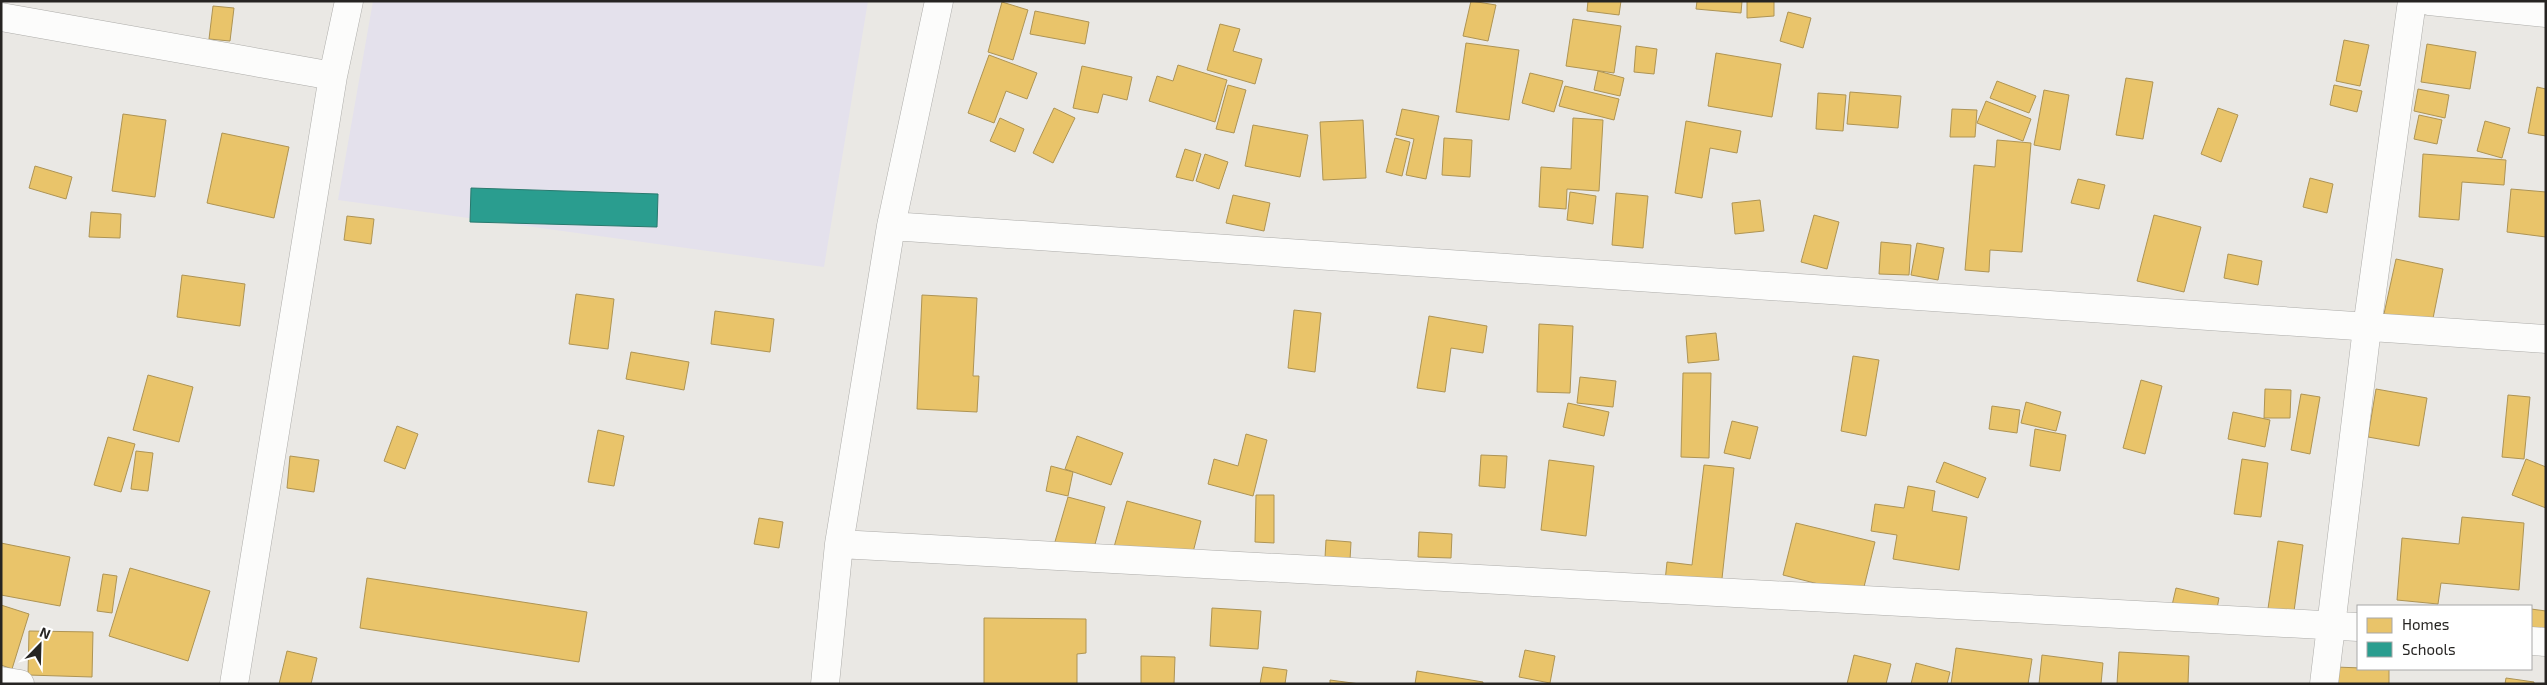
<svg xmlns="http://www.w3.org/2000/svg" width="2547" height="685" viewBox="0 0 2547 685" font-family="'Exo 2',sans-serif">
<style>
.education{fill:#e4e1ec}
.homes{fill:#e9c46a;stroke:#ae9454}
.schools{fill:#2a9d8f;stroke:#29796e}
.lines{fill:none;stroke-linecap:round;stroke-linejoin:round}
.minor-casing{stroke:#adaca9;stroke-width:29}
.minor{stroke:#fcfcfb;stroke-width:28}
</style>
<rect width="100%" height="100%" fill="#eae8e4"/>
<!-- education -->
<path class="education" d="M373,1H868L824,267L338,200Z"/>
<!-- homes -->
<path class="homes" d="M1471,1L1496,5L1488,41L1463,36Z
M1588,1H1621L1619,15L1587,11Z
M1697,1H1742L1741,13L1696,9Z
M1747,1H1774V16L1747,18Z
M1002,2L1028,10L1013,60L988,52Z
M213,6L234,8L230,41L209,39Z
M1035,11L1089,22L1085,44L1030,34Z
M1788,12L1811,18L1803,48L1780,41Z
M1573,19L1621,26L1614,73L1566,66Z
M1220,24L1240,29L1233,51L1262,59L1255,84L1207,70Z
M2344,40L2369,45L2360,86L2336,81Z
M1466,43L1519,50L1509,120L1456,112Z
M2427,44L2476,52L2470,89L2421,82Z
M1636,46L1657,49L1654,74L1634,72Z
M1716,53L1781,64L1772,117L1708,106Z
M989,55L1037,73L1027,99L1006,91L994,123L968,113Z
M1178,65L1227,80L1215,122L1149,101L1157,76L1173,81Z
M1082,66L1132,77L1127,100L1103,94L1098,113L1073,108Z
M1598,71L1624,78L1620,96L1594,90Z
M1530,73L1563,81L1554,112L1522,103Z
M2126,78L2153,82L2143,139L2116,135Z
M1997,81L2036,96L2029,113L1990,98Z
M1228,85L1246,90L1234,133L1216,129Z
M2334,85L2362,91L2357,112L2330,105Z
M1565,86L1619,99L1614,120L1559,106Z
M2537,87L2546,89V136L2528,133Z
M2418,89L2449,95L2445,118L2414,111Z
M2044,90L2069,95L2060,150L2034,145Z
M1850,92L1901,96L1898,128L1847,124Z
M1818,93L1846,95L1843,131L1816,129Z
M1986,101L2031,119L2023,141L1977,123Z
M1054,108L1075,118L1053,163L1033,153Z
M2218,108L2238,115L2221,162L2201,154Z
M1402,109L1439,116L1426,179L1406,175L1414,139L1396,135Z
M1952,109L1977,110L1975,137H1950Z
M123,114L166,120L155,197L112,191Z
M2419,115L2442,120L2437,144L2414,139Z
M1000,118L1024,129L1015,152L990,141Z
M1573,118L1603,120L1599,191L1567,189L1566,209L1539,207L1541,167L1571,169Z
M1363,120L1366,178L1323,180L1320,122Z
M1686,121L1741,131L1737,153L1710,148L1702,198L1675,193Z
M2485,121L2510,128L2502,158L2477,151Z
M1253,125L1308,135L1300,177L1245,166Z
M222,133L289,147L274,218L207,203Z
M1395,138L1410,142L1402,176L1386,172Z
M1444,138L1472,140L1470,177L1442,175Z
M1997,140L2031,143L2022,252L1990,250L1989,272L1965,270L1974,165L1995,167Z
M1185,149L1201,154L1193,181L1176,177Z
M1205,154L1228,162L1219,189L1196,181Z
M2423,154L2506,160L2504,185L2462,182L2459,220L2419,217Z
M35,166L72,177L66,199L29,188Z
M2310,178L2333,184L2327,213L2303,207Z
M2078,179L2105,185L2099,209L2071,203Z
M2511,189L2546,192V237L2507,232Z
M1570,192L1596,196L1593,224L1567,220Z
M1616,193L1648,196L1643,248L1612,245Z
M1233,195L1270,203L1264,231L1226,223Z
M1760,200L1764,231L1735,234L1732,203Z
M91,212L121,214L120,238L89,237Z
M1814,215L1839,222L1827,269L1801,262Z
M2154,215L2201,227L2184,292L2137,281Z
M347,216L374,219L371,244L344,240Z
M1881,242L1911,245L1909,275L1879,274Z
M1917,243L1944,248L1938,280L1911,275Z
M2228,254L2262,261L2258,285L2224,278Z
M2396,259L2443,269L2430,333L2382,323Z
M182,275L245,284L240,326L177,317Z
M576,294L614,299L608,349L569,344Z
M922,295L977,298L973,376H979L977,412L917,409Z
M1294,310L1321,313L1315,372L1288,368Z
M715,311L774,319L770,352L711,344Z
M1429,316L1487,326L1483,353L1451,348L1445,392L1417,388Z
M1539,324L1573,326L1570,393L1537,392Z
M1716,333L1719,360L1688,363L1686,336Z
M631,352L689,362L684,390L626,379Z
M1853,356L1879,360L1866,436L1841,431Z
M1683,373H1711L1709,458L1681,457Z
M148,375L193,387L179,442L133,430Z
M1580,377L1616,381L1613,407L1577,403Z
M2141,380L2162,386L2145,454L2123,448Z
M2265,389L2291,390L2290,418H2264Z
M2376,389L2427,398L2419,446L2368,437Z
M2301,394L2320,397L2310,454L2291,450Z
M2508,395L2530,397L2524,459L2502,457Z
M2026,402L2061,412L2056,431L2021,423Z
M1568,403L1609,412L1604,436L1563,427Z
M1992,406L2020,410L2017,433L1989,429Z
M2233,412L2270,420L2265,447L2228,439Z
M1732,421L1758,427L1750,459L1724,453Z
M397,426L418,434L405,469L384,461Z
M2035,429L2066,435L2060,471L2030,466Z
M598,430L624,436L614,486L588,482Z
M1246,434L1267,440L1253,496L1208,484L1214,459L1238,466Z
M1077,436L1123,453L1111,485L1065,469Z
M108,437L135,444L121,492L94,485Z
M136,451L153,453L148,491L131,489Z
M1481,455L1507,456L1505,488L1479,486Z
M290,456L319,460L314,492L287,488Z
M2242,459L2268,463L2261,517L2234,514Z
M2526,459L2546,467V508L2512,495Z
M1549,460L1594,466L1586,536L1541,530Z
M1944,462L1986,478L1978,498L1936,482Z
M1704,465L1734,468L1720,597L1664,591L1667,562L1692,565Z
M1051,466L1073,472L1068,496L1046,491Z
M1908,486L1935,491L1932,511L1967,517L1959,570L1893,559L1897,535L1871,531L1875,504L1904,508Z
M1256,495H1274V543L1255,542Z
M1068,497L1105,507L1090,563L1052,552Z
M1127,501L1201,521L1189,568L1114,547Z
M2462,517L2524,523L2519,590L2441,583L2438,604L2397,600L2402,538L2459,544Z
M759,518L783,522L779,548L754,544Z
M1796,523L1875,542L1862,595L1783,575Z
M1419,532L1452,534L1451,558L1418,557Z
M1326,540L1351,542L1349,578L1324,576Z
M2278,541L2303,545L2292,626L2266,622Z
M1,543L70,557L60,606L1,595Z
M130,568L210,591L188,661L109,636Z
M103,574L117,576L112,613L97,611Z
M367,578L587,612L579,662L360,628Z
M2176,588L2219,598L2214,624L2170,614Z
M1,605L29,614L12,669L1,665Z
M1212,608L1261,611L1258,649L1210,646Z
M2531,609L2546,611V638L2531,637Z
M984,618L1086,619V653L1077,654V684H984Z
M29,631L93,632L92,677L28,675Z
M1956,648L2032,659L2028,684H1951Z
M1525,650L1555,656L1550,683L1519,677Z
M287,651L317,658L311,684H279Z
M2119,652L2189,656L2188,684H2117Z
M1854,655L1891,664L1886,684H1847Z
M2042,655L2103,663L2101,684H2039Z
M1141,656L1175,657L1174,684H1141Z
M1916,663L1950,672L1947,684H1911Z
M1263,667L1287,670L1285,684H1260Z
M2335,667L2389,669V684H2336Z
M1417,671L1483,682V684H1415Z
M2506,678L2534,682V684H2505Z
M1330,680L1360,684H1330Z"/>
<!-- schools -->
<path class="schools" d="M471,188L658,194L657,227L470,222Z"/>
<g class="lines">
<defs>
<path id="minor" d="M2429,1L2546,13
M1,17L333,76
M891,226L2546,339
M839,544L2358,627
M2531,641L2546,642
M1,681L20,684
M234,684L333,76L349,1
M825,684L839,544L891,226L939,1
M2324,684L2367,328L2412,1"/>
</defs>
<!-- minor casing -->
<use href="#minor" class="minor-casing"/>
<!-- minor -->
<use href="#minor" class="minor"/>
</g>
<!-- border -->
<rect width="2547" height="685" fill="none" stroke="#262422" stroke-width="5"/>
<!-- legend -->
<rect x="2357" y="605" width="175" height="65" fill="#ffffff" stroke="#a8a7a7"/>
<rect x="2367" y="618" width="25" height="15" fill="#e9c46a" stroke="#a8a7a7"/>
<text x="2402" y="630" font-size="15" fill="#262422">Homes</text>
<rect x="2367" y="642" width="25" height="15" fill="#2a9d8f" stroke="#a8a7a7"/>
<text x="2402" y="655" font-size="15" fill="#262422">Schools</text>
<!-- north arrow -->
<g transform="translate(40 645) rotate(23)" stroke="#ffffff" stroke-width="4" paint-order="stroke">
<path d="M0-4L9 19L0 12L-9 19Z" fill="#262422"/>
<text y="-8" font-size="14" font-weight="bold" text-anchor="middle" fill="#262422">N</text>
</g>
</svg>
